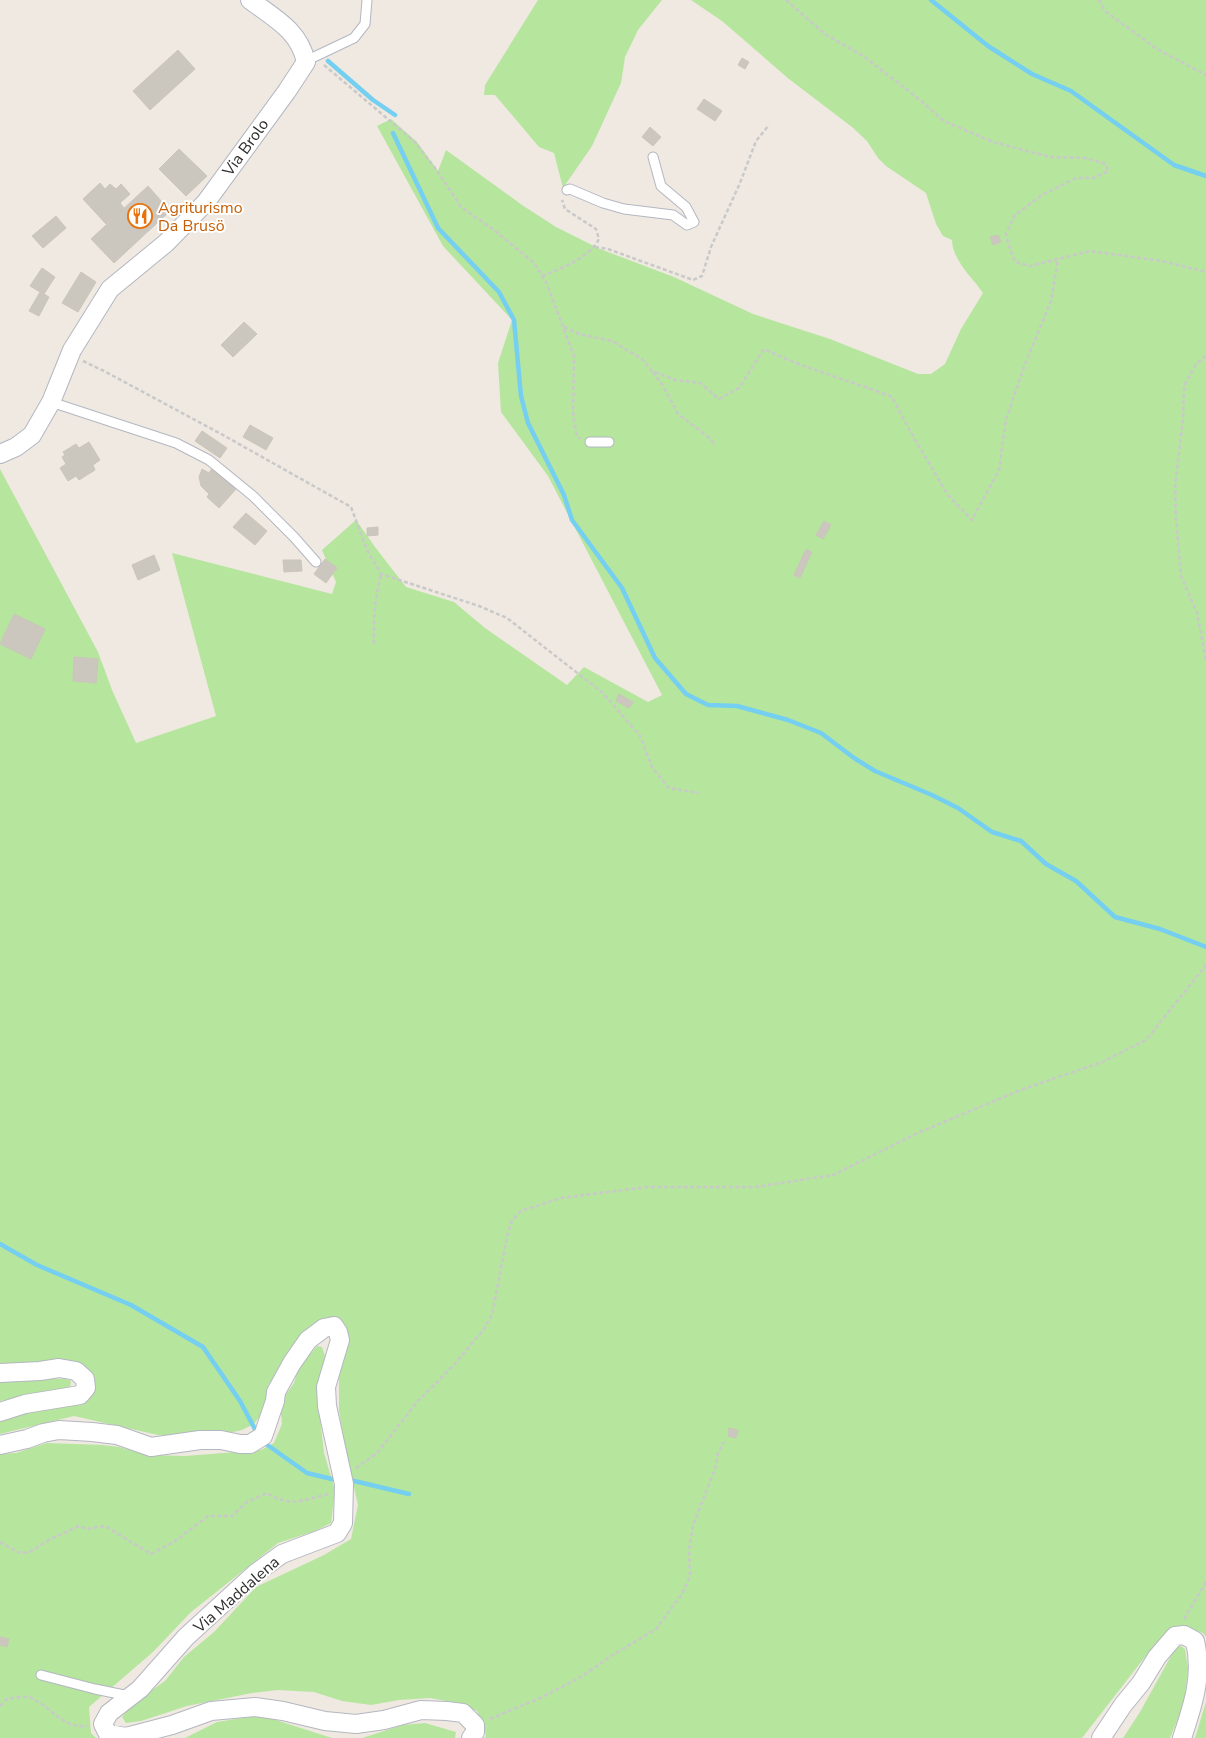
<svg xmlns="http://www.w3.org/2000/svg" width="1206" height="1738" viewBox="0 0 1206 1738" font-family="'Nunito Sans',sans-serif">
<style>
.green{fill:#b6e59e}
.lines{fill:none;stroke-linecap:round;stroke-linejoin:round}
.stream{stroke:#75cff0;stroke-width:4.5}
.building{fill:#cbc7bf;stroke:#cbc5ba}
.lane-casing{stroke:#b4b7c1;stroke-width:11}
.street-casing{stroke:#b4b7c1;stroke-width:20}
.path{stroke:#c9c9c9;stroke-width:2.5;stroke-dasharray:4 2.5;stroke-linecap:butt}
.lane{stroke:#fff;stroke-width:9}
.street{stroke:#fff;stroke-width:18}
.labels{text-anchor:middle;stroke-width:4;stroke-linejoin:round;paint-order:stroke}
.street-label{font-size:16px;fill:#2e2e2e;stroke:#fff}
.food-label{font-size:16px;fill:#c56008;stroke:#fff;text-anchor:start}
</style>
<rect width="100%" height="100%" fill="#efe9e1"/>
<!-- green -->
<path class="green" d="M538,0H662L638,30L625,57L621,83L592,146L563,188L554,153L539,147L495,95H484L485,85Z
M691,0H1206V1637L1203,1633L1181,1626L1167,1632L1155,1644L1082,1738H485L486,1735L477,1711L452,1702L430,1698L399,1700L371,1705L342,1701L314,1692L278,1690L252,1693L187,1706L141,1721L126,1723L122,1717L134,1703L165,1681L184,1657L214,1632L256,1587L324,1555L351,1539L358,1505L344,1443L339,1410V1367L349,1344L342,1320H324L282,1367L268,1385L265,1409L254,1424L242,1430L233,1432H215L193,1435H158L74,1416L0,1434V1417L90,1384L34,1365L0,1364V469L98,652L112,690L136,743L216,716L172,553L332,594L336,582L322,550L356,520L375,547L406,587L454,602L485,628L567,685L584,667L648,702L662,695L548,476L501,412L498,363L512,320L443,246L377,126L391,119L417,142L438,171L446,150L522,205L556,227L600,249L674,277L753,314L830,339L918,374H931L945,364L961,329L983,293C973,278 952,260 952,240L943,236L936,224L926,193L886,166L878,158L867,141L852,127L789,79L722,21Z
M317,1346L322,1347L325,1356L317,1392L324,1453L335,1490L331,1523L315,1531L278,1543L191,1612L153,1652L89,1707L91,1733L96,1738H0V1454L16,1453L47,1443L102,1445L119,1447L148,1455L185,1456L261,1450L274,1443L282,1424L280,1403L294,1383L299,1367Z
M16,1378L65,1379L71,1381L70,1388L0,1401V1380Z
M1181,1646L1185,1649L1188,1669L1184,1704L1170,1738H1123L1140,1712L1176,1647Z
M1206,1702V1738H1195Z
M260,1715L332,1738H362L403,1725L425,1723L456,1732L455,1738H185L217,1722Z"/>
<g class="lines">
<!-- stream -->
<path class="stream" d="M931,0L988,46L1032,74L1071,91L1174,165L1206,176
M328,61L373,100L395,115
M393,133L438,228L499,292L514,320L521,396L528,423L564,495L572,520L622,588L655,658L686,694L708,705L737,706L788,720L821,733L854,758L875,771L932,795L958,808L992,832L1021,841L1046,864L1076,881L1115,917L1160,929L1206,947
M0,1244L37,1265L131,1305L203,1347L240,1401L256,1431
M266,1444L307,1473L336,1480
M350,1480L409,1494"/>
</g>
<!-- building -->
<path class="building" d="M178,50L195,69L150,110L133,91Z
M742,58L749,62L745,69L738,65Z
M704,99L722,111L715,121L697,109Z
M650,127L661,137L653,146L642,137Z
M179,149L207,176L186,196L159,169Z
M100,183L105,189L110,184L116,189L121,184L130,194L120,203L124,208L106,224L83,199Z
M148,186L170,211L114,263L91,239Z
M56,216L66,228L43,248L32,236Z
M998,235L1001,242L993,245L990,237Z
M42,268L55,277L44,294L49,297L39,316L29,311L40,292L30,286Z
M81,272L96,282L78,312L62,303Z
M244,322L257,334L233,357L221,345Z
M250,425L273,438L266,450L243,437Z
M202,431L227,448L220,458L195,441Z
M89,442L100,460L93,465L95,470L79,480L76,476L68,481L60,468L66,464L62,457L65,455L63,452L76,444L79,448Z
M213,467L237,488L219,508L207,497L209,494L201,486L199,477L202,469L209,473Z
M246,513L267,531L255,545L233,527Z
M824,521L831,525L823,539L816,535Z
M378,527V535L367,536V528Z
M806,549L812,552L800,578L794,575Z
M154,555L160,570L138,580L132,565Z
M325,559L337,568L326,583L314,574Z
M283,560H301L302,571L284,572Z
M14,614L45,629L31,659L0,644Z
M74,657L98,659L96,683L73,681Z
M619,694L633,702L629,708L616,701Z
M729,1428L738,1430L736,1438L728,1436Z
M0,1637L9,1639L7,1647L0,1645Z"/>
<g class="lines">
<defs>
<path id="lane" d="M314,57L354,38L365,24L367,0
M567,190L570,189L603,203L624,209L673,215L687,225L694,222L686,207L661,186L653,157
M51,402L176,443L209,460L253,496L294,537L316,562
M590,442H609
M41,1675L95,1689L129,1696"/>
<path id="street" d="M0,454L16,447L32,435L51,402L72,350L110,289L166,243L206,202L287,91L306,62C299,30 274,18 250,0
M0,1373L40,1371L59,1368L76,1371L85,1379L86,1388L80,1395L25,1404L0,1412
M0,1445L27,1439L43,1433L59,1430L92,1432L117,1435L151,1447L200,1440H221L240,1444H250L263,1436L275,1401L276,1392L292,1363L308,1340L324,1328L334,1326L338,1332L340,1340L326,1387L327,1406L344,1484L343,1523L337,1533L282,1554L256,1573L186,1637L140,1689L109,1713L103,1724L108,1734L126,1737L172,1725L211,1711L255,1707L283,1711L325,1721L356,1724L384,1720L421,1710L447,1711L463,1713L475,1725V1732L471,1738
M1101,1738L1123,1705L1141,1683L1157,1657L1175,1636L1184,1635L1195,1641C1203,1676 1193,1705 1182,1738"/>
</defs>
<!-- lane casing -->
<use href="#lane" class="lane-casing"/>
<!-- street casing -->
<use href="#street" class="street-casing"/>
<!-- path -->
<path class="path" d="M786,0L825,34L863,56L915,96L944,121L993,142L1050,157L1085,158L1106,164L1108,171L1094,178H1076L1042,195L1015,215L1006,233L1008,243L1015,262L1030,266L1090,251L1162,261L1206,272
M1099,0L1105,11L1157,49L1206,75
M324,65L415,142L438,172L461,207L494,230L534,263L546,282L574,356L573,412L576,433L580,439
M595,247L608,249L693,280L702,276L711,247L740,183L756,141L769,125
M542,276C562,268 589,258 599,239L596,229L565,209L562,200
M564,327L579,334L612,341L642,359L652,371L675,380L700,383L719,399L739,388L764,349C805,369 849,380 892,397L911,433L948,495L972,520L999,470L1006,419L1024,367L1051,301L1058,259
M1206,356L1196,364L1184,386L1183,420L1175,485L1176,519L1181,576L1197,613L1206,660
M83,361L104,371L223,435L351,507L367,550L381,574L479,606L507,618L603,693L640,736L652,767L669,788L699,793
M653,372L663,386L678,414L707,436L715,444L714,445
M374,644C373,618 375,599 381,574
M356,1468L377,1453L417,1402L452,1367L484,1329L492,1315L507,1237L512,1220L521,1211L561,1198L647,1187H755L833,1175L922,1131L1023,1089L1102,1062L1146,1040L1206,965
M0,1542L18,1552L28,1553L49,1540L79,1526L87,1529L105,1526L151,1554L175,1541L208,1516H232L247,1502L267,1493C291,1508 303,1500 329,1494
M1184,1619L1206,1582
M0,1706L7,1699C14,1698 25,1695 31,1698C51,1706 62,1729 87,1726
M490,1719L540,1698L581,1677L611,1656L656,1629L682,1594L690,1575L689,1551L693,1525L715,1469L718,1453L724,1442"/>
<!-- lane -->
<use href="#lane" class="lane"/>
<!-- street -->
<use href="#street" class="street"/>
</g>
<!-- icons -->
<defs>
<symbol id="restaurant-ring" viewBox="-11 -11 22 22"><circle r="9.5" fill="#fff" stroke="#e8710a" stroke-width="1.5"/><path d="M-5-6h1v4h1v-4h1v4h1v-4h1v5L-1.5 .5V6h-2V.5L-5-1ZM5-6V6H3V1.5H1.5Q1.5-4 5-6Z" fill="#e8710a"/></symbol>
</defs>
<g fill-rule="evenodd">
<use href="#restaurant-ring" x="126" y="202" width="28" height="28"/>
</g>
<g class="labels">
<!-- street labels -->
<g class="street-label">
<text transform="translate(245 147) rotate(-54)" y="6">Via Brolo</text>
<text transform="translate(236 1594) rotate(-41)" y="6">Via Maddalena</text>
</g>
<!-- food labels -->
<g class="food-label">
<text x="158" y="213">Agriturismo<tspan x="158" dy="18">Da Brusö</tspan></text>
</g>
</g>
</svg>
